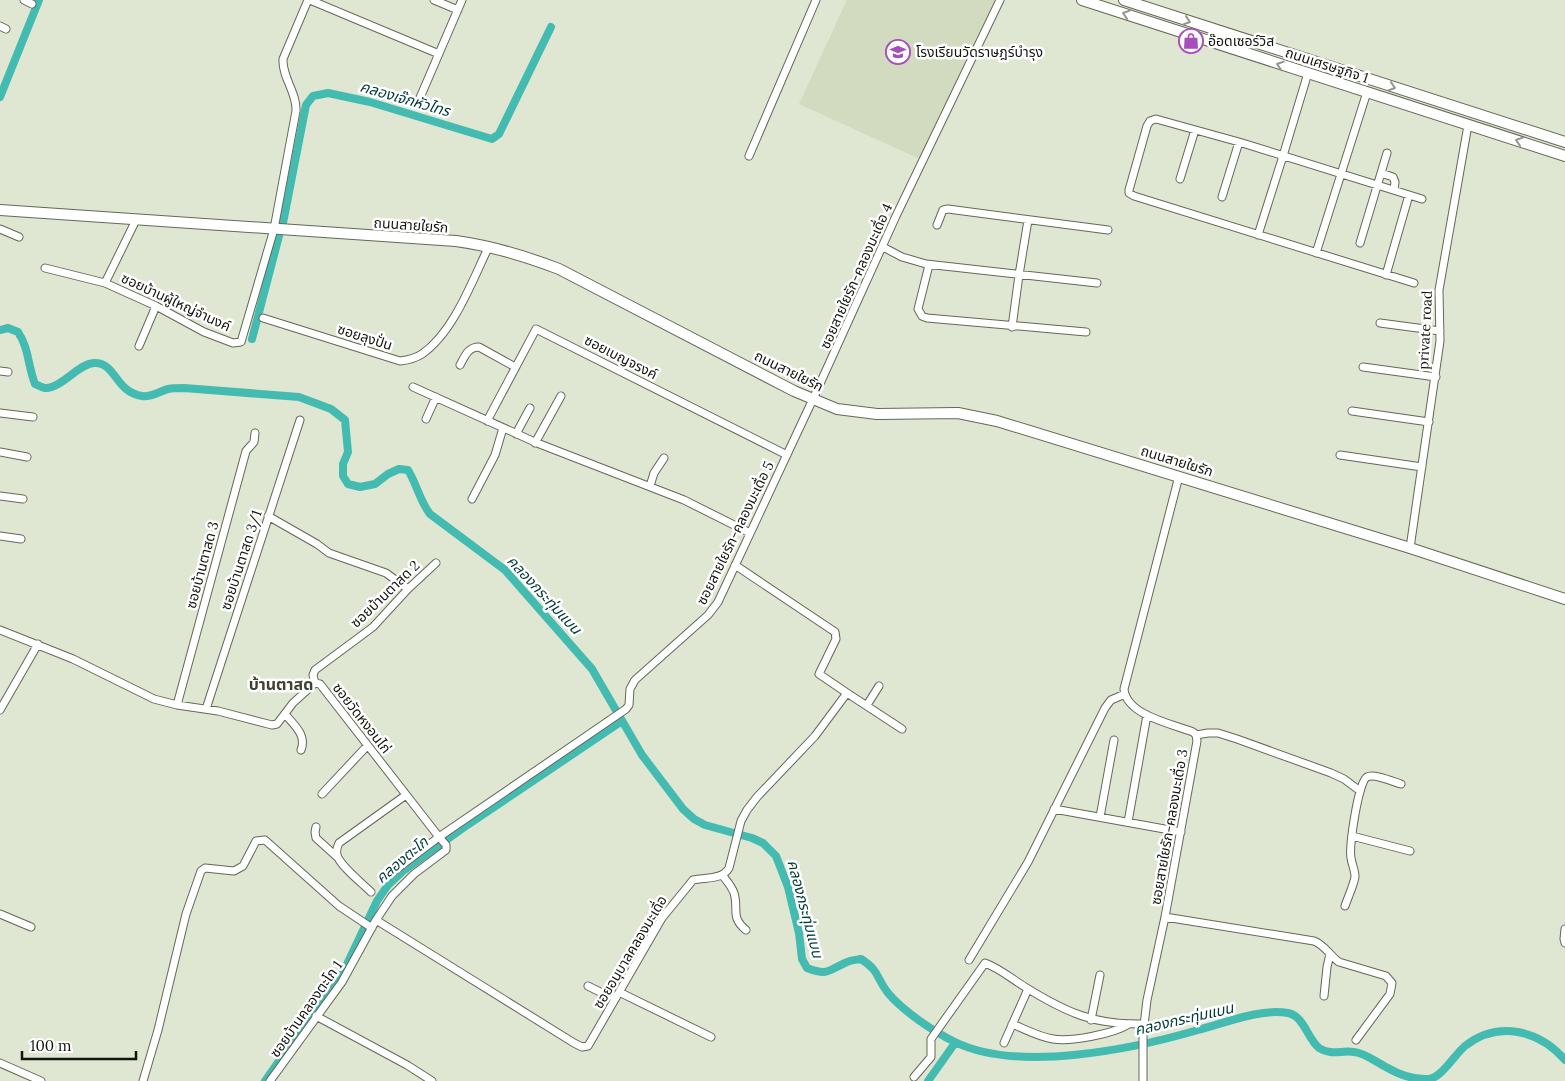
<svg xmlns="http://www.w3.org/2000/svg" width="1565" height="1081" viewBox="0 0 1565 1081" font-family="Lora,'Noto Sans Thai',serif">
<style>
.built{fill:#d2dbbf}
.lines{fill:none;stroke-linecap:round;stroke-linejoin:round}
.canal{stroke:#44bbb1;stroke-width:8}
.street-casing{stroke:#636957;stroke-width:9}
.secondary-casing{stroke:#636957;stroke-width:12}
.street{stroke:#fff;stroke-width:7}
.secondary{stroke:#fff;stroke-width:10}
.oneway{stroke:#959693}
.labels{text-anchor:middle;stroke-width:5;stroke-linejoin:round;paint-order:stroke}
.poi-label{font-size:14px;fill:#13150e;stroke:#fff;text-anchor:start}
.street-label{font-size:14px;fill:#13150e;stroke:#fff}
.water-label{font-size:15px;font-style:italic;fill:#023c37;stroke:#fff}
.quarter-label{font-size:16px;font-weight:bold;fill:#3c4130;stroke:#fff}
</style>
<rect width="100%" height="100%" fill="#dfe6d1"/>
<!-- built -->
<path class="built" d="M847,0H997L922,160L799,104Z"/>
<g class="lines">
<!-- canal -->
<path class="canal" d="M0,97L39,0
M283,223L306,105L313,96L328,93L370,102L492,139L499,134L551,27
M0,330L8,328L18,332C29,348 28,367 35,384C38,385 43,388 46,388C63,387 78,364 94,363C116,362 115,392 142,396C150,398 160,391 168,389C173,388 179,388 184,388L299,397L331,409L345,420L348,452L343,464V476L348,484L360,487L375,484L388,474L399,469L408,470C417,485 420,501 430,514L505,570L592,669L642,755L683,809L694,819L705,825L752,838L763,843L776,856L788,887L799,933L802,959L807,968C828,976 827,971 845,963C850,960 856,960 861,959C880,971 876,978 888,993C903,1011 934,1032 955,1042C1018,1073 1133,1049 1198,1030C1225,1023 1261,1008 1288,1013C1304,1016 1307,1038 1319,1048C1331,1056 1341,1050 1354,1052C1365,1053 1376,1062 1386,1067C1398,1074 1413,1080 1428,1079C1441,1079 1455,1054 1465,1046C1498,1020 1539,1030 1565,1060
M252,339L279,236
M265,1081L309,1018L340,979L377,901L388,885L403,871L463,828L622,721
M928,1081L955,1043"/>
<defs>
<path id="street" d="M24,0L32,4
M310,0L439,54
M434,0L458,10
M0,26L6,29
M419,100L462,0
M749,156L816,0
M1381,173L1387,153
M1180,179L1195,130
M1222,197L1239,142
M937,225L943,210L948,209L1108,230
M0,229L19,237
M1258,235L1283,156L1308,73
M1360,243L1381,173L1393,177L1395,182L1394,190
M883,247L902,257L926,264L1097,283
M1316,253L1367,92
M929,265L918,309L922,316L927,318L1086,332
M45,268L105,283L156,306L204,332L233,343L241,342L274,229L296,111C297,92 282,78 283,59L308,0
M1386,275L1409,195
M105,283L136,220
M1414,283L1134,196L1129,193V190L1147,126L1150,121L1156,119L1239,142L1422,199
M263,318L400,361C408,360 416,358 422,354C454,332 473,279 489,246
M1380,323L1440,331
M1012,327L1019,275L1028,220
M139,346L156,306
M460,365C465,356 468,347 479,347L515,367
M1363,367L1436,377
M0,371L8,372
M413,387L537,443L684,500L750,533
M1352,411L1429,422
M0,413L33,417
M426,419L436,397
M487,421L536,329L787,455
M516,434L530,408
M535,443L561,396
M0,452L27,457
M1340,455L1422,467
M650,486L654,473L664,458
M0,496L23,499
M472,499L495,455L503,428
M268,516L317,544L329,553L386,573L408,589
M0,536L21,539
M1410,548L1440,341L1439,290L1468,125
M0,630L73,659L154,699L177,705L218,711L272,725L277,724L293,703L315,683L320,684L439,837L626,709L629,705L630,689L635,680L708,615L718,602L813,399L896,216L1000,0
M315,683L313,675L315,670L373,627L408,589L436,563
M847,693L902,729
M177,705L246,451L254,442L255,433
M867,705L879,686
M206,709L300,420
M0,710L38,644
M285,714C294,725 307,735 301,750
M1196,735L1208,733H1218L1237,739L1331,773L1344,779L1360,791
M322,794L367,746
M1054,809L1181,832
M1100,817L1114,740
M1128,822L1147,715
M316,827L315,832L316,838L337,857
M1352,836L1410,851
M723,876C727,881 732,887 734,893C739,909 730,917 746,930
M371,892C362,883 340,866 337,855C336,851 337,847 339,843L406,795
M1345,906C1348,897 1353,887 1355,877C1355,870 1352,865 1351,858C1349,847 1358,782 1367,777C1374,773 1394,782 1401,784
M0,914L31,927
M1165,917L1314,941C1325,945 1330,956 1339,962L1386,976L1392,983L1390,994L1356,1040
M376,920L574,1043L582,1047L588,1046L662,918L693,880C706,877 722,880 729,868L741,821L747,810L757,797L815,736L847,693L819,674L836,639L835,632L735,565
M1565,929L1564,939L1565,943
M969,960L1028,862L1105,708L1111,700L1125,694
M588,986L608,996H616
M619,992L711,1037
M1324,996L1327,967L1330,954
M316,1016L407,1065L432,1081
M1091,1020L1100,975
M1012,1024C1025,1029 1039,1037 1053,1039C1071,1042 1113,1034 1129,1024
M1004,1043L1028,989
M0,1063L41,1081
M914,1077L931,1057V1039L985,963C999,968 1012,979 1025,987C1067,1013 1094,1025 1144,1024
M143,1081L158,1030L186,914L201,871L205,868L234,871L243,866L256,841L265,840L339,906L372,928
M270,1081L342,982L376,920L392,896L414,874L446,850V845L439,837L386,877
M1143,1081V1034L1147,1000L1165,917L1197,741L1196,735L1193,732C1172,724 1126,715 1124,689L1179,476"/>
<path id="secondary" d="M1082,0L1565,156
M1124,0L1565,142
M0,210L456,241C492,246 525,256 559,269L794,391L837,409L877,414L958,413L997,421L1410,548L1565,599"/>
</defs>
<!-- street casing -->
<use href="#street" class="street-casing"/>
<!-- secondary casing -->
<use href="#secondary" class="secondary-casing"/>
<!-- street -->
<use href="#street" class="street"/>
<!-- secondary -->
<use href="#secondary" class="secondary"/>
</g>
<!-- one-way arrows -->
<defs><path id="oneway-chevron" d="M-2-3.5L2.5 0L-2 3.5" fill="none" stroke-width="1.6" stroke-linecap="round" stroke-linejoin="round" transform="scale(1.25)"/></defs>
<g class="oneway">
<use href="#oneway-chevron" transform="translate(1126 14) rotate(-162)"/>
<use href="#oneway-chevron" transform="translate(1187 21) rotate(18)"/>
<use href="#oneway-chevron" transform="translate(1280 65) rotate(-162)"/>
<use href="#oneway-chevron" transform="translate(1392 87) rotate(18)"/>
<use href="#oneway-chevron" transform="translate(1519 141) rotate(-162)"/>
</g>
<!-- icons -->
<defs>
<symbol id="shop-ring" viewBox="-11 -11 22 22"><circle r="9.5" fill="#fff" stroke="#a74eba" stroke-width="1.5"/><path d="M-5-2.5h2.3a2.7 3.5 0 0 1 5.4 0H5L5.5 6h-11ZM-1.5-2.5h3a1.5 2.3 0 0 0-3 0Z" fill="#a74eba"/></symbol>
<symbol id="school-ring" viewBox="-11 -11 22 22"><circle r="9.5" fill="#fff" stroke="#a74eba" stroke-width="1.5"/><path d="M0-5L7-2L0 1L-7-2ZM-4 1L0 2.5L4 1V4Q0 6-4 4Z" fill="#a74eba"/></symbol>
</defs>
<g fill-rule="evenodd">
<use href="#shop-ring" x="1177" y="27" width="28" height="28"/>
<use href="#school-ring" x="884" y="38" width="28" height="28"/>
</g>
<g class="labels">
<!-- poi labels -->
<g class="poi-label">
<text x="1208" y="46">อ๊อดเซอร์วิส</text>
<text x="916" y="57">โรงเรียนวัดราษฎร์บํารุง</text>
</g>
<!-- street labels -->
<g class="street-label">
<text transform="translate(1327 65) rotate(18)" y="5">ถนนเศรษฐกิจ 1</text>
<text transform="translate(411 225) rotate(4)" y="5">ถนนสายใยรัก</text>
<text transform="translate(856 276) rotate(-66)" y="5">ซอยสายใยรัก-คลองมะเดื่อ 4</text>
<text transform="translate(176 302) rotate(25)" y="5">ซอยบ้านผู้ใหญ่จำนงค์</text>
<text transform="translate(1425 330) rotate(-87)" y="5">private road</text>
<text transform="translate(365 337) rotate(18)" y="5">ซอยลุงปั่น</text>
<text transform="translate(621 357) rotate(27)" y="5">ซอยเบญจรงค์</text>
<text transform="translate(789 371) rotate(26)" y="5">ถนนสายใยรัก</text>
<text transform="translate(1177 461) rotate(17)" y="5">ถนนสายใยรัก</text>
<text transform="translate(735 533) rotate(-64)" y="5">ซอยสายใยรัก-คลองมะเดื่อ 5</text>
<text transform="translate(241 560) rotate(-72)" y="5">ซอยบ้านตาสด 3/1</text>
<text transform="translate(202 565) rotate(-75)" y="5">ซอยบ้านตาสด 3</text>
<text transform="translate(385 594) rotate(-44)" y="5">ซอยบ้านตาสด 2</text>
<text transform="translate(362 718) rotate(52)" y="5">ซอยวัดหงอนไก่</text>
<text transform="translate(1169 827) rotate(-80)" y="5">ซอยสายใยรัก-คลองมะเดื่อ 3</text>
<text transform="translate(630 952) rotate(-59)" y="5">ซอยอนุบาลคลองมะเดื่อ</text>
<text transform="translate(306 1009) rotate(-55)" y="5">ซอยบ้านคลองตะโก 1</text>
</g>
<!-- water labels -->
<g class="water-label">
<text transform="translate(405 99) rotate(16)" y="5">คลองเจ๊กหัวไทร</text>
<text transform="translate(544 595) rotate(47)" y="5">คลองกระทุ่มแบน</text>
<text transform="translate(402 860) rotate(-40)" y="5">คลองตะโก</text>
<text transform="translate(805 909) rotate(75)" y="5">คลองกระทุ่มแบน</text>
<text transform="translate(1184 1019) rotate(-13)" y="5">คลองกระทุ่มแบน</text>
</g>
<!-- quarter labels -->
<g class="quarter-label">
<text x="281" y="690">บ้านตาสด</text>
</g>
</g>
<!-- scale -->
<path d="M22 1051v8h114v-8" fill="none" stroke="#13150e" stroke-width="2.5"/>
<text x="30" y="1051" font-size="15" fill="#13150e" stroke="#ffffff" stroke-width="4" paint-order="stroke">100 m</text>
</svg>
